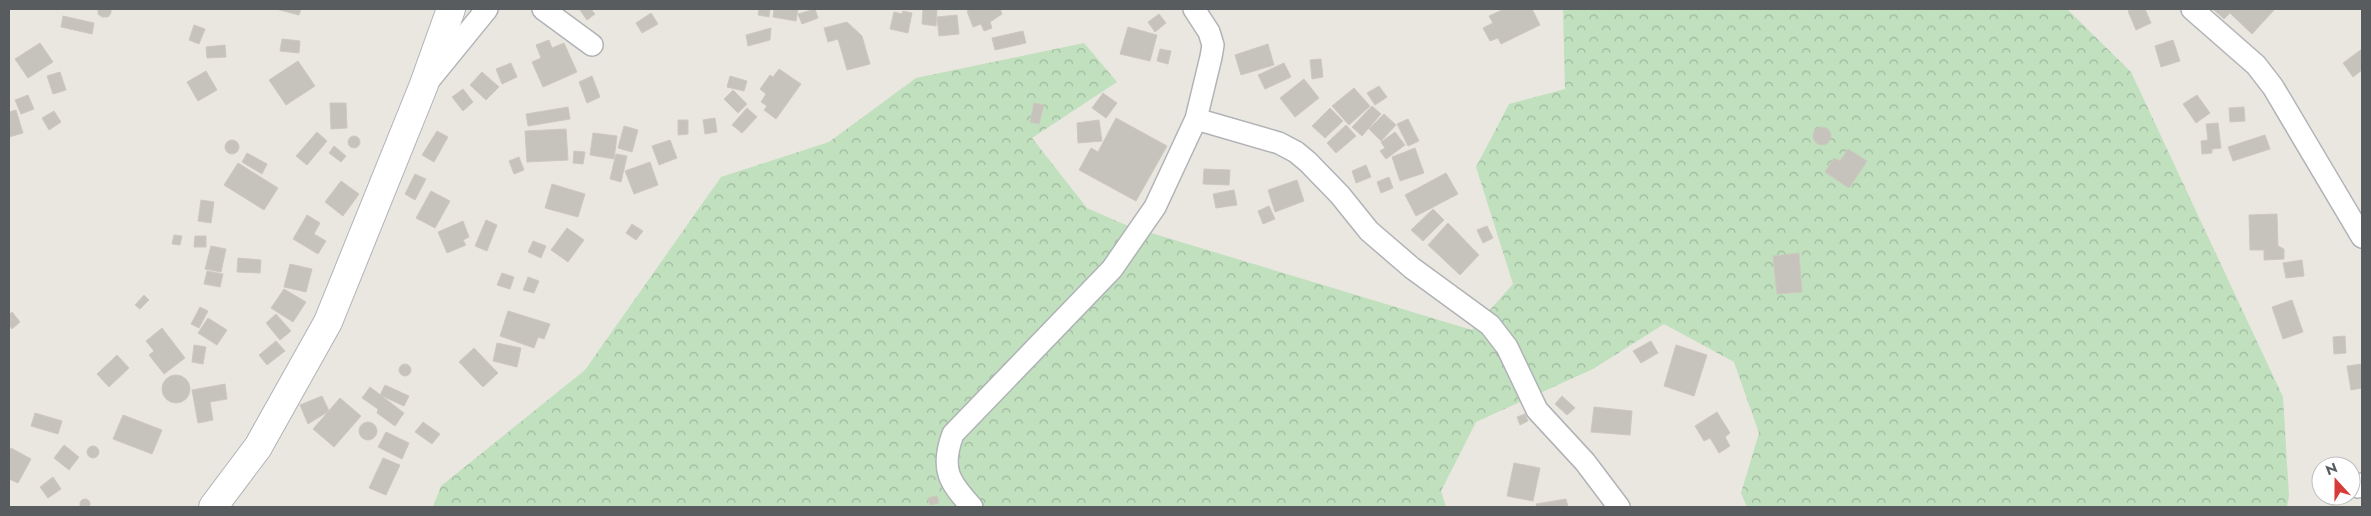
<svg xmlns="http://www.w3.org/2000/svg" width="2371" height="516" viewBox="0 0 2371 516" font-family="Jost,sans-serif">
<style>
.forest{fill:url(#forest-crowns)}
.building{fill:#c6c2bc;stroke:#cec8bf}
.lines{fill:none;stroke-linecap:round;stroke-linejoin:round}
.street-casing{stroke:#b0b3b6;stroke-width:24}
.secondary-casing{stroke:#afb3b6;stroke-width:30}
.street{stroke:#fff;stroke-width:21}
.secondary{stroke:#fff;stroke-width:28}
</style>
<defs>
<pattern id="forest-crowns" width="20" height="18" patternUnits="userSpaceOnUse" patternTransform="scale(1.25)"><rect width="20" height="18" fill="#c0e0be"/><path d="M2 6a3 3 0 1 1 6 0M12 15a3 3 0 1 1 6 0" fill="none" stroke="#9fb99e"/></pattern>
</defs>
<rect width="100%" height="100%" fill="#eae7e0"/>
<!-- forest -->
<path class="forest" d="M1563,9H2067L2131,72L2283,397L2289,496L2287,507H1747L1741,493L1759,433L1734,362L1664,324L1593,369L1476,422L1441,491L1446,507H433L441,486L585,370L721,177L829,142L916,78L1084,43L1117,82L1032,138L1087,208L1128,226L1472,330L1513,284L1476,167L1509,104L1565,89Z"/>
<!-- building -->
<path class="building" d="M98,9H111V13L108,17H102L98,14Z
M276,9H301L299,15Z
M591,9L595,14L587,20L580,10Z
M759,9H770L769,17L758,15Z
M774,9H798L796,21L773,17Z
M815,9L818,18L802,24L798,14Z
M923,9H937L936,26L922,24Z
M972,9H1000L1002,14L990,22L992,28L984,31L981,24L973,27L967,11Z
M1504,9H1532L1540,25L1501,44L1498,38L1490,41L1483,28L1493,23L1489,16Z
M2134,9H2145L2151,23L2136,30L2128,11Z
M2213,9H2275L2252,34L2230,13L2224,19Z
M903,11L912,13L908,33L890,29L894,12L902,14Z
M651,13L658,24L642,33L636,23Z
M1159,14L1166,23L1155,32L1148,22Z
M957,15L959,34L939,36L937,17Z
M63,16L94,23L92,34L61,27Z
M847,22L862,36L870,64L847,70L838,39L828,42L824,28Z
M194,25L205,29L199,44L189,40Z
M1128,27L1157,35L1150,61L1120,54Z
M771,28L770,40L748,46L746,35Z
M1023,31L1026,43L995,50L992,38Z
M282,39L300,41L299,53L280,51Z
M549,40L552,48L564,43L577,72L543,87L532,62L541,58L536,45Z
M2173,40L2180,61L2161,67L2155,46Z
M40,43L53,62L28,78L15,59Z
M1268,44L1274,65L1241,75L1235,55Z
M225,45L226,57L207,58L206,47Z
M1160,49L1171,51L1168,64L1157,61Z
M2362,49V70L2353,77L2343,63Z
M1321,59L1323,77L1312,79L1310,60Z
M298,61L315,86L286,105L269,80Z
M511,63L517,77L502,84L496,69Z
M1284,63L1291,77L1265,89L1258,75Z
M779,69L801,84L776,119L764,110L767,106L761,102L766,94L760,89L770,75L773,77Z
M206,71L217,90L198,101L187,82Z
M60,72L66,90L53,94L47,76Z
M482,72L499,87L486,100L470,85Z
M592,76L600,97L587,103L579,82Z
M730,76L747,81L744,91L727,87Z
M1304,79L1319,98L1295,117L1280,98Z
M1379,86L1387,97L1375,105L1367,93Z
M1354,88L1370,106L1349,125L1332,106Z
M463,89L473,102L463,111L452,97Z
M733,90L747,104L738,113L724,99Z
M1103,93L1117,103L1106,118L1092,108Z
M28,95L34,109L21,114L15,100Z
M2197,95L2210,113L2196,123L2183,104Z
M330,103H346L347,128L331,129Z
M1034,103L1044,105L1039,124L1030,122Z
M1372,106L1381,114L1362,136L1352,127Z
M568,107L570,119L528,126L526,114Z
M2244,107L2245,121L2230,122L2229,108Z
M747,108L757,117L742,133L732,125Z
M1330,108L1343,121L1325,138L1312,126Z
M16,110L23,133L9,137V112Z
M54,111L61,122L49,130L42,118Z
M1384,114L1396,125L1381,141L1369,129Z
M715,118L717,132L705,134L703,120Z
M1116,118L1167,146L1136,201L1079,170L1091,148L1098,152Z
M1408,119L1419,141L1408,146L1397,124Z
M678,120H688V134L678,135Z
M1099,120L1102,141L1078,143L1077,123Z
M2218,123L2221,148L2212,149V153L2202,154L2201,141L2208,140L2206,124Z
M1346,125L1356,136L1336,153L1327,143Z
M624,126L638,130L632,152L618,148Z
M1813 136a9 9 0 1 1 18 0a9 9 0 1 1-18 0Z
M566,129L568,160L527,162L525,131Z
M437,131L448,137L434,162L422,155Z
M317,132L327,141L307,165L296,156Z
M1395,132L1405,145L1386,159L1380,151L1385,148L1381,142Z
M593,133L617,136L614,159L590,155Z
M2265,135L2270,149L2233,161L2228,147Z
M348 142a6 6 0 1 1 12 0a6 6 0 1 1-12 0Z
M225 147a7 7 0 1 1 14 0a7 7 0 1 1-14 0Z
M670,140L677,158L659,165L652,146Z
M334,146L346,156L341,162L329,153Z
M1415,148L1424,173L1400,181L1392,157Z
M1848,149L1867,161L1849,188L1825,172L1834,158L1840,161Z
M574,151L585,152L583,164L573,163Z
M247,153L267,164L262,174L242,162Z
M616,154L627,156L621,182L610,179Z
M519,157L524,170L514,174L509,161Z
M650,162L658,185L634,194L625,171Z
M238,163L278,188L264,210L224,185Z
M1366,165L1371,177L1356,183L1352,171Z
M1204,169L1230,170L1229,185L1203,184Z
M1446,173L1458,194L1416,216L1405,195Z
M415,174L426,179L415,200L405,194Z
M1389,177L1393,188L1381,193L1377,182Z
M1297,180L1304,201L1275,212L1268,190Z
M341,181L359,194L343,216L325,202Z
M552,184L585,194L578,217L545,208Z
M1234,190L1237,205L1216,208L1213,194Z
M431,191L450,201L435,228L416,218Z
M201,200L214,202L211,223L198,221Z
M1269,206L1275,219L1263,224L1258,211Z
M1433,209L1444,220L1423,241L1411,230Z
M2277,214L2278,246L2284,249V259L2264,260V250H2250L2249,215Z
M307,215L320,223L314,234L326,241L318,254L293,239Z
M486,220L497,225L487,251L475,246Z
M463,221L469,237L463,240L466,245L447,253L438,232Z
M1448,223L1479,255L1460,275L1428,245Z
M632,224L643,231L636,240L626,233Z
M1487,226L1493,238L1483,243L1477,230Z
M567,228L584,240L568,262L551,250Z
M174,235L182,236L180,245L172,244Z
M195,236H206V247H194Z
M533,241L546,246L541,258L528,252Z
M211,246L226,249L221,272L205,269Z
M1799,253L1802,292L1777,294L1773,256Z
M238,258L261,260L260,273L237,272Z
M2302,260L2304,276L2286,278L2283,263Z
M290,264L312,269L306,292L284,287Z
M207,271L223,274L220,287L204,284Z
M502,273L514,277L510,289L497,285Z
M528,277L539,281L534,293L523,290Z
M284,289L306,302L293,322L271,308Z
M144,295L149,300L140,309L135,305Z
M2292,300L2303,332L2283,339L2272,307Z
M200,307L208,311L199,328L191,324Z
M508,311L550,324L544,339L538,337L534,348L500,336Z
M12,312L20,322L12,329L9,325V315Z
M276,314L291,331L280,340L266,323Z
M208,318L227,330L217,345L198,333Z
M162,328L185,358L164,374L149,355L154,351L146,341Z
M2345,336L2346,353L2334,354L2333,337Z
M276,341L285,351L267,365L259,355Z
M1651,341L1658,353L1641,363L1633,351Z
M497,343L521,348L517,367L493,361Z
M194,345L206,347L203,364L192,362Z
M1676,345L1707,355L1694,396L1664,386Z
M474,348L498,373L483,387L459,362Z
M117,355L129,368L109,387L97,374Z
M2362,364V388L2351,390L2347,366Z
M399 370a6 6 0 1 1 12 0a6 6 0 1 1-12 0Z
M162 389a14 14 0 1 1 28 0a14 14 0 1 1-28 0Z
M225,384L227,399L210,402L213,420L198,423L192,390Z
M385,385L409,396L404,406L380,395Z
M370,387L404,413L395,426L377,413L378,409L362,398Z
M322,396L329,411L308,424L300,405Z
M1562,396L1575,408L1567,415L1555,404Z
M340,398L361,416L334,447L313,429Z
M1594,407L1632,411L1630,435L1591,432Z
M1717,412L1730,433L1725,437L1730,446L1719,453L1710,438L1704,441L1695,426Z
M35,413L62,421L58,434L31,426Z
M1525,414L1528,421L1520,425L1517,417Z
M123,415L162,430L152,454L113,439Z
M359 431a9 9 0 1 1 18 0a9 9 0 1 1-18 0Z
M423,422L440,434L432,444L415,432Z
M386,432L409,443L402,459L378,447Z
M64,445L79,457L69,470L54,458Z
M87 452a6 6 0 1 1 12 0a6 6 0 1 1-12 0Z
M11,448L31,459L18,483L9,479V453Z
M383,458L400,465L386,495L369,488Z
M1514,463L1540,468L1533,501L1507,496Z
M53,477L61,489L48,498L40,487Z
M937,496L939,503L930,505L928,498Z
M1566,499L1568,507H1537L1536,504Z
M80 504a5 5 0 1 1 10 0a5 5 0 1 1-10 0Z"/>
<g class="lines">
<defs>
<path id="street" d="M543,9L592,45
M2192,9L2256,65L2273,87L2362,237
M430,79L487,9
M1196,119L1279,143L1296,152L1308,162L1340,195L1369,231L1412,268L1490,325L1507,347L1537,410L1585,462L1619,507
M2358,487L2362,484
M972,507C949,482 940,469 953,434L1112,269L1155,207L1196,119L1211,57L1213,45L1209,32L1194,9"/>
<path id="secondary" d="M213,507L258,447L328,322L423,87L451,9"/>
</defs>
<!-- street casing -->
<use href="#street" class="street-casing"/>
<!-- secondary casing -->
<use href="#secondary" class="secondary-casing"/>
<!-- street -->
<use href="#street" class="street"/>
<!-- secondary -->
<use href="#secondary" class="secondary"/>
</g>
<!-- border -->
<rect width="2371" height="516" fill="none" stroke="#585c5f" stroke-width="20"/>
<!-- north arrow -->
<g transform="translate(2336 481) rotate(339)"><circle r="24" fill="#ffffff" stroke="#bcbebf"/>
<path d="M0-4L9 19L0 12L-9 19Z" fill="#d73b38"/>
<text y="-8" font-size="14" font-weight="bold" text-anchor="middle" fill="#585c5f">N</text>
</g>
</svg>
